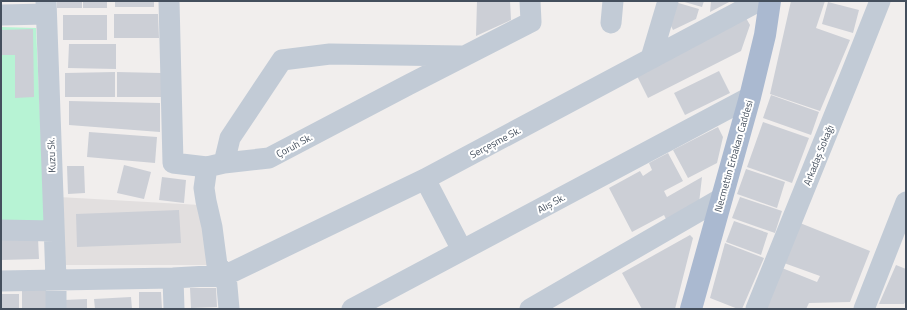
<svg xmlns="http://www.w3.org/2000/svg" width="907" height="310" viewBox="0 0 907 310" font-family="'Titillium Web',sans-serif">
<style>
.education{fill:#e2dfdf}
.green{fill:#b7f3d4}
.building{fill:#cccfd6}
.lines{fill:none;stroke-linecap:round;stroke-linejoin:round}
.minor{stroke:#c2cbd6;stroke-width:21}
.major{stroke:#aab9d0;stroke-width:22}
.labels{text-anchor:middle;stroke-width:4;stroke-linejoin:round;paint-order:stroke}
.street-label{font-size:10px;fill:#444f5d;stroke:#fff}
</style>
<rect width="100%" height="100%" fill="#f1eeed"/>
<!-- education -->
<path class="education" d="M59,197L200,205L210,265H61Z"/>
<!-- green -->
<path class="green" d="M1,27L36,28L45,222H1Z"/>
<!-- building -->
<path class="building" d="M57,1H82V8H57Z
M83,1H107V8H83Z
M115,1H154V7H115Z
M477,1H510L511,20L476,36Z
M681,1H704L702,7Z
M711,1H731L710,12Z
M791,1H825L816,28L850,40L820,111L770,94Z
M675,2L699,9L696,19L673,30L669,22Z
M828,2L859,10L853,33L822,24Z
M114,14H158L159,38H114Z
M63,15H107V40H63Z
M746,18L750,25L741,51L648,98L636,74Z
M33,29L34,97L15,98V55H1V30Z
M69,44H116V69L68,68Z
M719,71L730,93L685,115L674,93Z
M115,72V97H65V73Z
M117,72L161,73V97H117Z
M771,95L819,112L811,135L763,118Z
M69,101L160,103V132L69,125Z
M763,122L809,138L792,183L747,167Z
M718,127L723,137L717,163L688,178L673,150Z
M89,132L157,137L155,163L87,157Z
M668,153L683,181L664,191L667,197L702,177L699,203L667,221L664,215L632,232L609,188L640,171L643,176L652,170L649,163Z
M124,165L151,172L144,199L117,193Z
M67,166H84L85,193L68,194Z
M746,169L785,182L777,208L737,194Z
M162,177L186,180L184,203L159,200Z
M740,197L782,211L775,233L732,218Z
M179,210L181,243L77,247L76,214Z
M734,221L768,233L761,255L726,242Z
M800,223L870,251L850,302L809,303L806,309H766L782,268L817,282L820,276L784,263Z
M690,235L693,238L675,309H642L622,273Z
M38,238L39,259L1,260V240Z
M725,243L764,258L742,309H738L710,298Z
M896,265L906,269V301L904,304H879Z
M190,288H216L217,307L191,308Z
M46,289L47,309H22V290Z
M139,292H161L162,309H139Z
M1,294H19V309H1Z
M131,297L132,309H95L94,299Z
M87,299V309H64V300Z"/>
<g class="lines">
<!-- minor -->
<path class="minor" d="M46,1L56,280V309
M169,1L173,163L207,167L224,163L269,158L408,85L531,22L530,1
M1,15L46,14
M611,23L613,1
M651,58L668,1
M224,163L230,138L282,60L330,54L461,56
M207,167L204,188L206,201L212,227L217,265L226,275L229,309
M425,179L462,250
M1,230L54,231
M173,278L174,309
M1,281L173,278L226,275L425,179L759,1
M352,309L750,97
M530,309L722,198
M756,309L853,69L880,1
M864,309L906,202"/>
<!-- major -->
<path class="major" d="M691,309L750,97L765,35L770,1"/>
</g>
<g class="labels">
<!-- street labels -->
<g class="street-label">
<text transform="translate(495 142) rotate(-28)" y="4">Serçeşme Sk.</text>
<text transform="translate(294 145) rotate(-28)" y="4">Çoruh Sk.</text>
<text transform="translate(51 155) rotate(-92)" y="4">Kuzu Sk.</text>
<text transform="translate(818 155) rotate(-68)" y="4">Arkadaş Sokağı</text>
<text transform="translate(733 156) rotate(-74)" y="4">Necmettin Erbakan Caddesi</text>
<text transform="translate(551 203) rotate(-28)" y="4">Alış Sk.</text>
</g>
</g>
<!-- border -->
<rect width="907" height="310" fill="none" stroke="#444f5d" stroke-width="4"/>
</svg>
